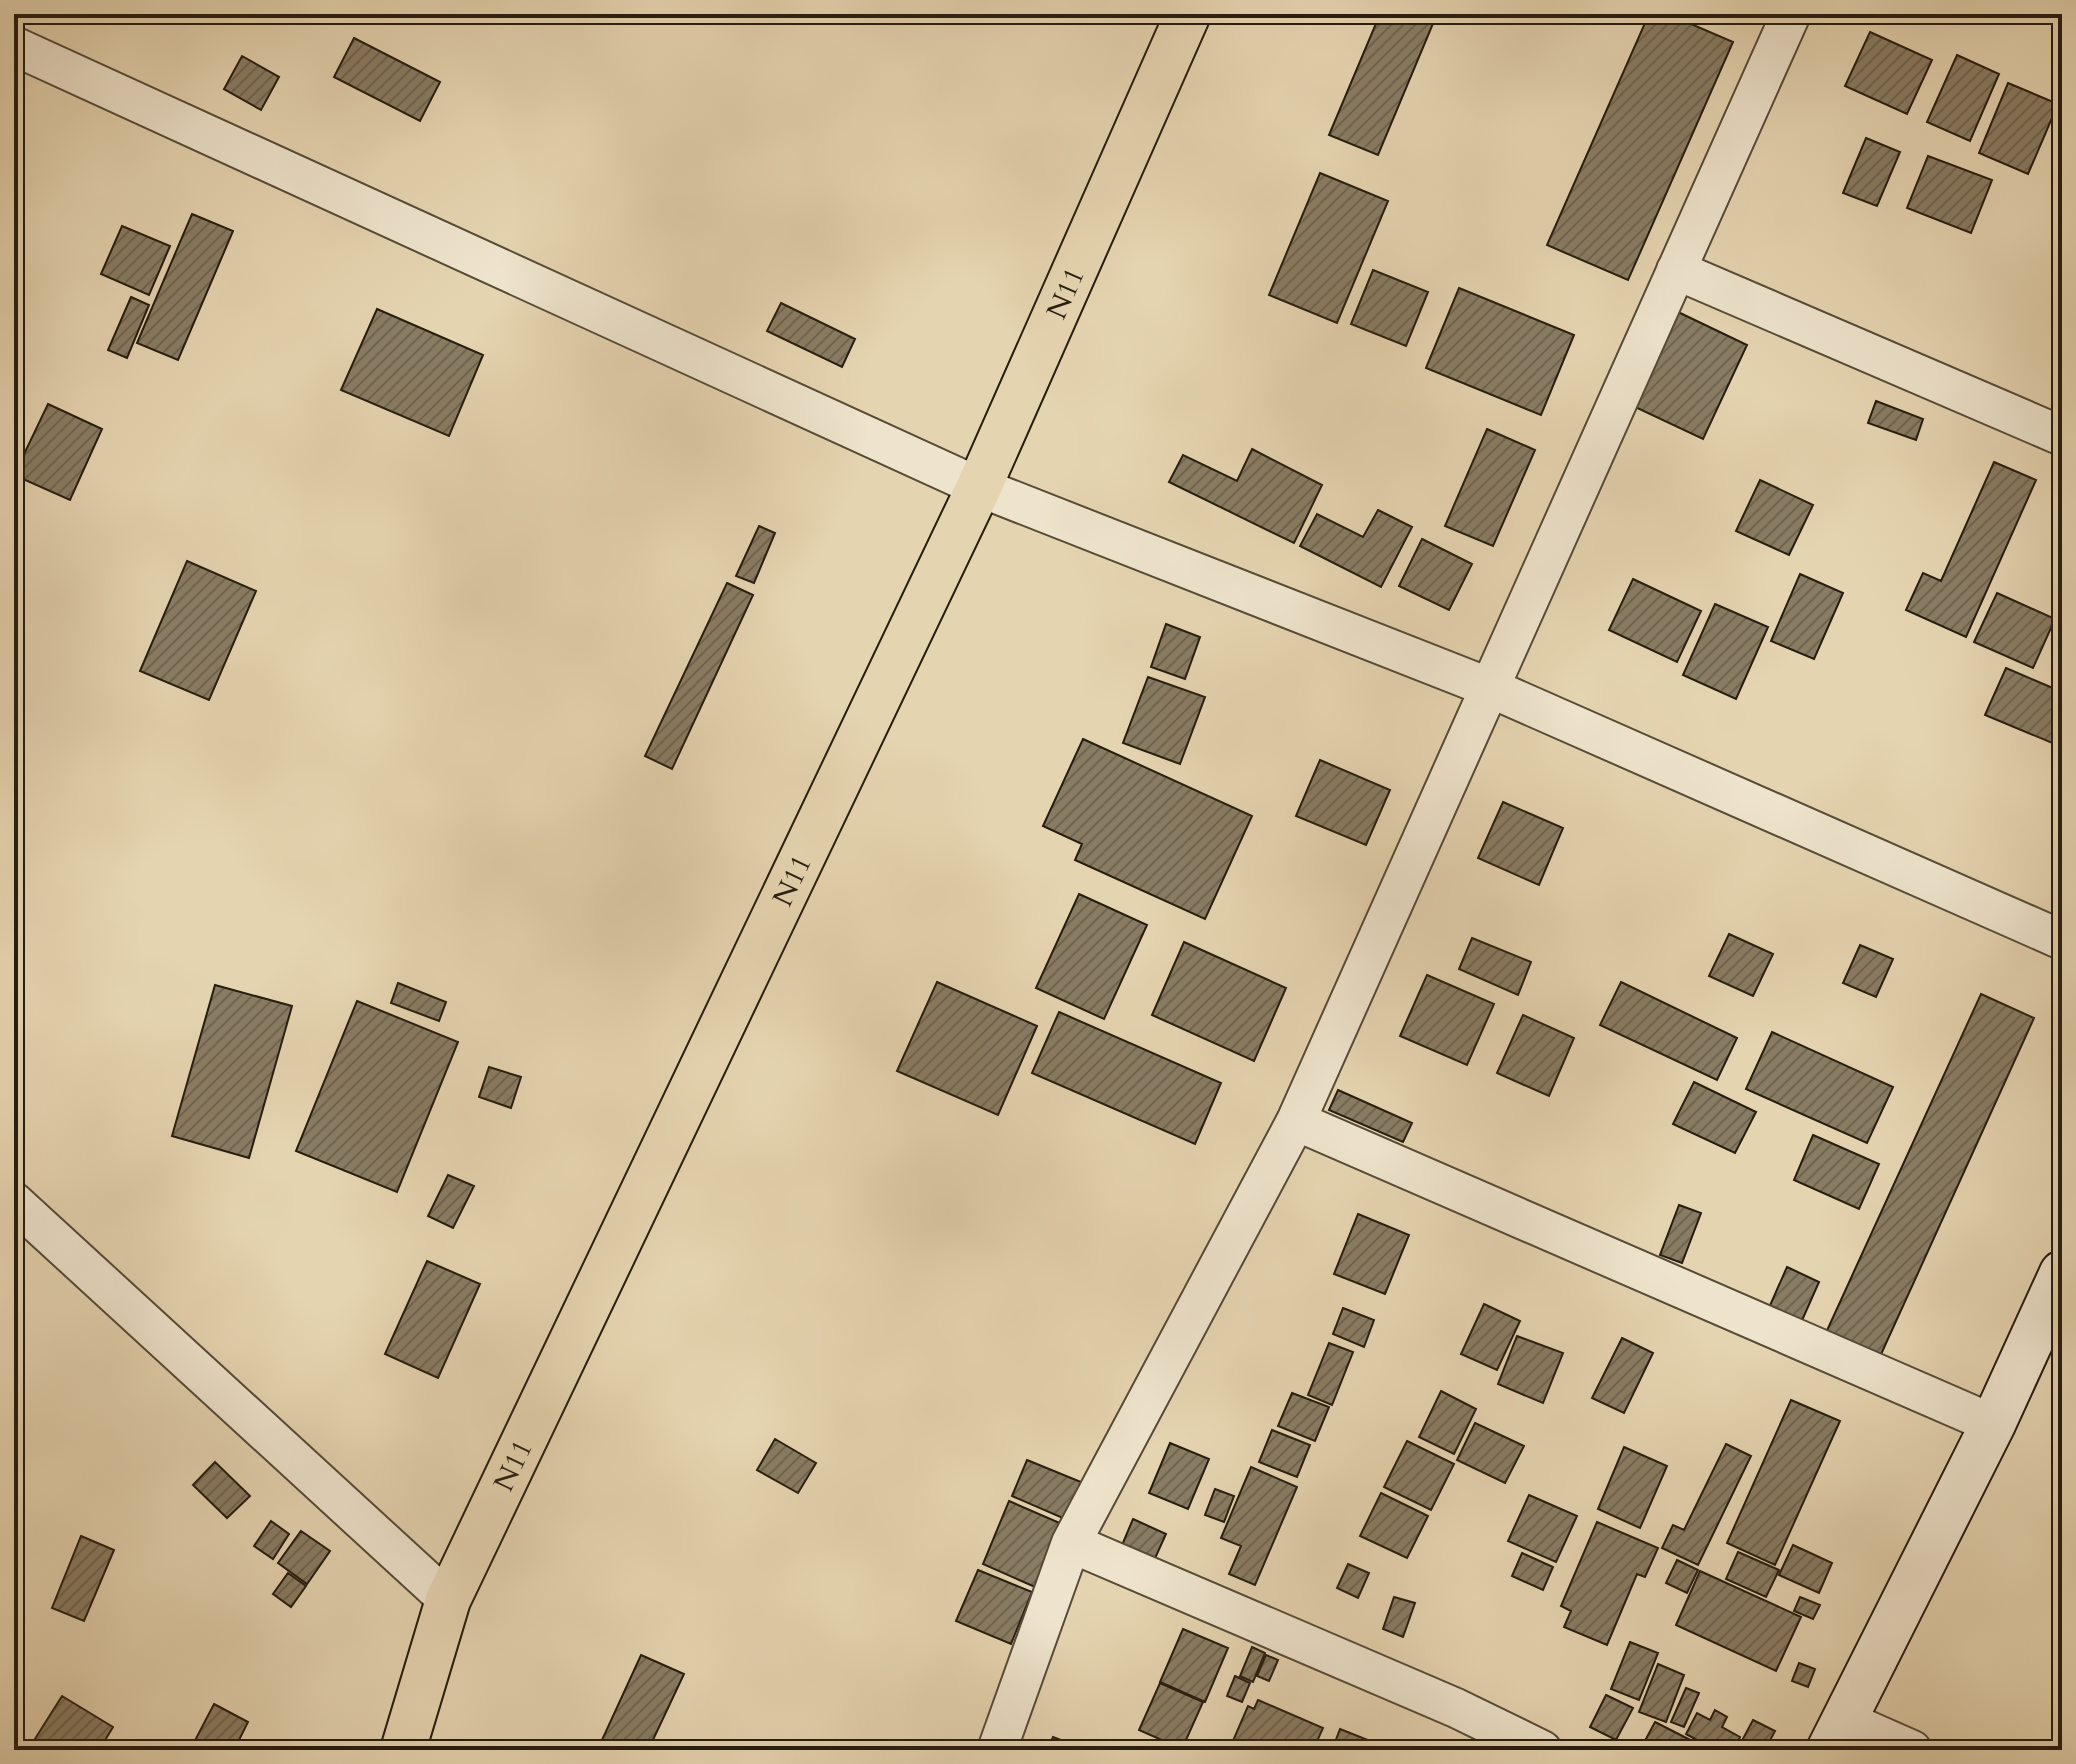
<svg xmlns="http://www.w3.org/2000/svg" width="2076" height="1764" viewBox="0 0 2076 1764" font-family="Cardo,serif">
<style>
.building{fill:url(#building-hatch);stroke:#261c0f;stroke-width:2}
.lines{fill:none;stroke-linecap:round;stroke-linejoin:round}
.street-casing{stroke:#564a37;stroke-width:42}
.secondary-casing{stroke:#261c0f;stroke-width:48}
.primary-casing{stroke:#261c0f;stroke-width:48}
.street{stroke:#eee3cc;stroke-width:38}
.secondary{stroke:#eee3cc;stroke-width:44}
.primary{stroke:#e5d4b0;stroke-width:44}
.labels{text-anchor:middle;stroke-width:8;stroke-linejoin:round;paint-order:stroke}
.street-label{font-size:28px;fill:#261c0f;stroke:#eee3cc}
</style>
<defs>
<pattern id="building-hatch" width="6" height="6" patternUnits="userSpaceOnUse" patternTransform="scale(2)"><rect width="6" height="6" fill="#897c63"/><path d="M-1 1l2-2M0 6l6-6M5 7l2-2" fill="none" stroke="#706550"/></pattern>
</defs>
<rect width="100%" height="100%" fill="#e5d4b0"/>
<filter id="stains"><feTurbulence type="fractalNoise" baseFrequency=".0025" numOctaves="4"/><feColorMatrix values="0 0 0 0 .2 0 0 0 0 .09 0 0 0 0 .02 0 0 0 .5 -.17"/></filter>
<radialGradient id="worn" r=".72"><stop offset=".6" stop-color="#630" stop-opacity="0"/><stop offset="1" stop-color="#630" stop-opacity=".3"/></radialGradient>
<!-- building -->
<path class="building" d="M1380,14H1437L1378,155L1329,135Z
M1649,14H1668L1733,42L1628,280L1547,245Z
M1870,32L1932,60L1907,114L1845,86Z
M354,38L440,82L420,121L334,77Z
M1957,55L1999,74L1970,141L1927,122Z
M242,56L279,77L261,110L224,89Z
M2008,83L2058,104L2028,174L1979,153Z
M1866,138L1900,152L1877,206L1843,193Z
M1928,156L1992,180L1971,233L1907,208Z
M1320,173L1388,201L1337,323L1269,295Z
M192,214L233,231L178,360L137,343Z
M122,226L170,246L149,295L101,274Z
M1373,270L1428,292L1406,346L1351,324Z
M1459,288L1574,335L1541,415L1426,368Z
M131,297L149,305L127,358L108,350Z
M781,303L855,339L842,367L767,331Z
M377,309L483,355L449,436L341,390Z
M1678,312L1747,345L1703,439L1633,406Z
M1876,401L1923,419L1916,440L1868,423Z
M48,404L102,429L70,500L14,475Z
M1487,429L1535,450L1493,546L1445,526Z
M1252,449L1322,485L1294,543L1169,482L1183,455L1237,481Z
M1994,462L2036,480L1966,637L1906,610L1923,573L1941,581Z
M1760,480L1813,505L1789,555L1736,531Z
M1378,510L1412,527L1381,587L1300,546L1317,514L1363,537Z
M759,526L775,533L754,583L736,576Z
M1422,539L1472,564L1449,610L1399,586Z
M187,561L256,591L209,700L140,671Z
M1800,574L1843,593L1814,659L1771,641Z
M1633,579L1701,611L1677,662L1609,630Z
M727,583L753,595L672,769L645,756Z
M1997,593L2055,619L2033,668L1974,642Z
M1715,604L1768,627L1736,699L1683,675Z
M1166,624L1200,637L1185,679L1151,667Z
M2006,668L2062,692V747L1985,715Z
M1148,677L1205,697L1180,764L1123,743Z
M1083,739L1252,816L1205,919L1075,860L1082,844L1043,826Z
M1320,760L1390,790L1366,845L1296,816Z
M1503,802L1563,828L1539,885L1478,858Z
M1079,894L1147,925L1104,1019L1036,988Z
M1729,934L1773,954L1753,996L1709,976Z
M1472,938L1531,962L1518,995L1459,969Z
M1184,942L1286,988L1254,1061L1152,1015Z
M1860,945L1893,959L1876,997L1843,983Z
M1427,975L1494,1004L1467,1065L1400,1036Z
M937,982L1037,1026L998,1115L897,1071Z
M1621,982L1737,1038L1717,1080L1600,1025Z
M398,983L446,1002L439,1021L391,1003Z
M215,985L292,1006L249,1158L172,1136Z
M1981,994L2034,1018L1878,1361L1824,1337Z
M357,1001L458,1042L397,1192L296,1151Z
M1059,1012L1221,1083L1195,1144L1032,1073Z
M1523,1015L1574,1038L1549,1096L1497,1073Z
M1772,1032L1893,1087L1867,1143L1746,1089Z
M489,1067L521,1077L511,1108L479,1097Z
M1694,1082L1756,1112L1735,1153L1673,1124Z
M1338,1090L1412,1123L1403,1142L1329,1110Z
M1813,1135L1879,1164L1859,1209L1794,1180Z
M448,1175L474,1186L453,1228L428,1216Z
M1679,1205L1701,1213L1682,1263L1660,1255Z
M1358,1214L1409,1235L1385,1294L1334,1274Z
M427,1261L480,1284L438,1378L385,1354Z
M1787,1267L1819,1282L1800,1325L1768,1310Z
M1484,1304L1520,1321L1497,1370L1461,1354Z
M1343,1308L1374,1320L1364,1347L1333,1334Z
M1517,1336L1563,1353L1543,1403L1498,1384Z
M1622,1338L1653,1353L1624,1413L1592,1398Z
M1329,1343L1353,1352L1332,1405L1308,1395Z
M1441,1391L1476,1409L1454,1454L1419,1437Z
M1292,1393L1329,1407L1315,1441L1278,1426Z
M1791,1400L1840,1421L1775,1565L1727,1543Z
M1475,1423L1524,1446L1505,1483L1457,1460Z
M1272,1430L1310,1445L1297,1477L1259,1462Z
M775,1439L816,1463L798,1493L757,1470Z
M1407,1441L1454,1464L1431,1510L1384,1487Z
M1170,1443L1209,1459L1188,1509L1149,1493Z
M1726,1444L1751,1456L1698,1565L1662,1548L1673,1525L1684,1530Z
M1624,1447L1667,1466L1640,1528L1598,1509Z
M1027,1460L1081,1482L1065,1519L1012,1496Z
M215,1462L250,1496L227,1518L193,1485Z
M1251,1467L1297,1487L1255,1585L1229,1574L1241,1546L1221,1538Z
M1215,1489L1234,1496L1224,1522L1205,1515Z
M1381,1493L1428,1516L1407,1558L1360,1536Z
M1529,1495L1577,1516L1556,1562L1508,1541Z
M1009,1501L1062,1524L1035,1587L983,1564Z
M1133,1519L1166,1534L1152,1565L1120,1550Z
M271,1521L289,1534L273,1559L254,1546Z
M1597,1522L1658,1548L1645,1577L1637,1574L1607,1645L1564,1627L1571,1611L1561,1606Z
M301,1531L330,1551L307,1584L278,1563Z
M81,1536L114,1550L84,1621L52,1608Z
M1793,1545L1832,1563L1819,1593L1779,1575Z
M1738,1552L1779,1570L1766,1597L1726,1579Z
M1522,1553L1553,1567L1543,1590L1512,1576Z
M1677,1560L1698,1570L1687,1593L1666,1583Z
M1348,1564L1369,1573L1358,1598L1337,1588Z
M978,1570L1032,1592L1011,1644L956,1621Z
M1700,1571L1801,1617L1776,1671L1676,1625Z
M288,1573L306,1586L291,1607L273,1594Z
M1394,1597L1415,1603L1403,1637L1383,1629Z
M1800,1597L1820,1605L1813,1619L1794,1611Z
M1183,1629L1228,1648L1205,1702L1160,1682Z
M1630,1642L1658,1653L1639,1700L1611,1689Z
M1252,1647L1265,1653L1253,1682L1240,1676Z
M641,1655L684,1674L651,1744L657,1750H612L602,1740Z
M1266,1655L1278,1660L1269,1681L1257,1676Z
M1799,1663L1815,1669L1808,1687L1792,1681Z
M1658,1664L1684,1675L1666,1722L1639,1712Z
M1235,1676L1250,1683L1242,1702L1227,1696Z
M1160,1683L1203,1702L1182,1749L1139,1730Z
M1686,1688L1699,1693L1684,1727L1671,1722Z
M1606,1695L1633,1708L1616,1740L1590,1727Z
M62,1696L113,1727L99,1750H28Z
M1258,1700L1323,1728L1313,1750H1229L1248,1706L1254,1709Z
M214,1704L248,1722L234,1750H190Z
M1715,1710L1727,1717L1722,1727L1740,1737L1732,1750H1715L1686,1734L1697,1713L1710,1720Z
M1753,1720L1775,1731L1765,1750H1737Z
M1655,1722L1710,1750H1640Z
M1340,1729L1373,1742L1370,1750H1332Z
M1053,1737L1086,1750H1047Z"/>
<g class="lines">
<defs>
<path id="street" d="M14,46L979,487L1488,687L2062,940
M1676,270L2062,436
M1296,1121L1993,1424
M14,1202L448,1600
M1071,1543L1456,1708L1542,1750
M1844,1720L1912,1750
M997,1750L1071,1543L1296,1121L1791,14"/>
<path id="secondary" d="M1829,1750L1993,1424L2062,1273"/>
<g id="primary">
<path id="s1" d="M403,1750L448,1600L979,487L1188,14"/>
</g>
</defs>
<!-- street casing -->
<use href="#street" class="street-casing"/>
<!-- secondary casing -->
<use href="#secondary" class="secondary-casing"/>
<!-- primary casing -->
<use href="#primary" class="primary-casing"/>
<!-- street -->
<use href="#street" class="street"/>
<!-- secondary -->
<use href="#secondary" class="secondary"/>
<!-- primary -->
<use href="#primary" class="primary"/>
</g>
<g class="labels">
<!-- street labels -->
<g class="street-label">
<text dy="10" stroke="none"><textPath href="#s1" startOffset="1602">N11</textPath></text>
<text dy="10" stroke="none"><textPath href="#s1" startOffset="954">N11</textPath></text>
<text dy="10" stroke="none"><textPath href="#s1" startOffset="306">N11</textPath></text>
</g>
</g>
<!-- margin -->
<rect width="2076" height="1764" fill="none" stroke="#e5d4b0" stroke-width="48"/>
<rect x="16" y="16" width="2044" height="1732" fill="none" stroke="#261c0f" stroke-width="4"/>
<rect x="24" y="24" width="2028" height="1716" fill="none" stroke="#261c0f" stroke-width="2"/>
<rect width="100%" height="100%" filter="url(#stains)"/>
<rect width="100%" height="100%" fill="url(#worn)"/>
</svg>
